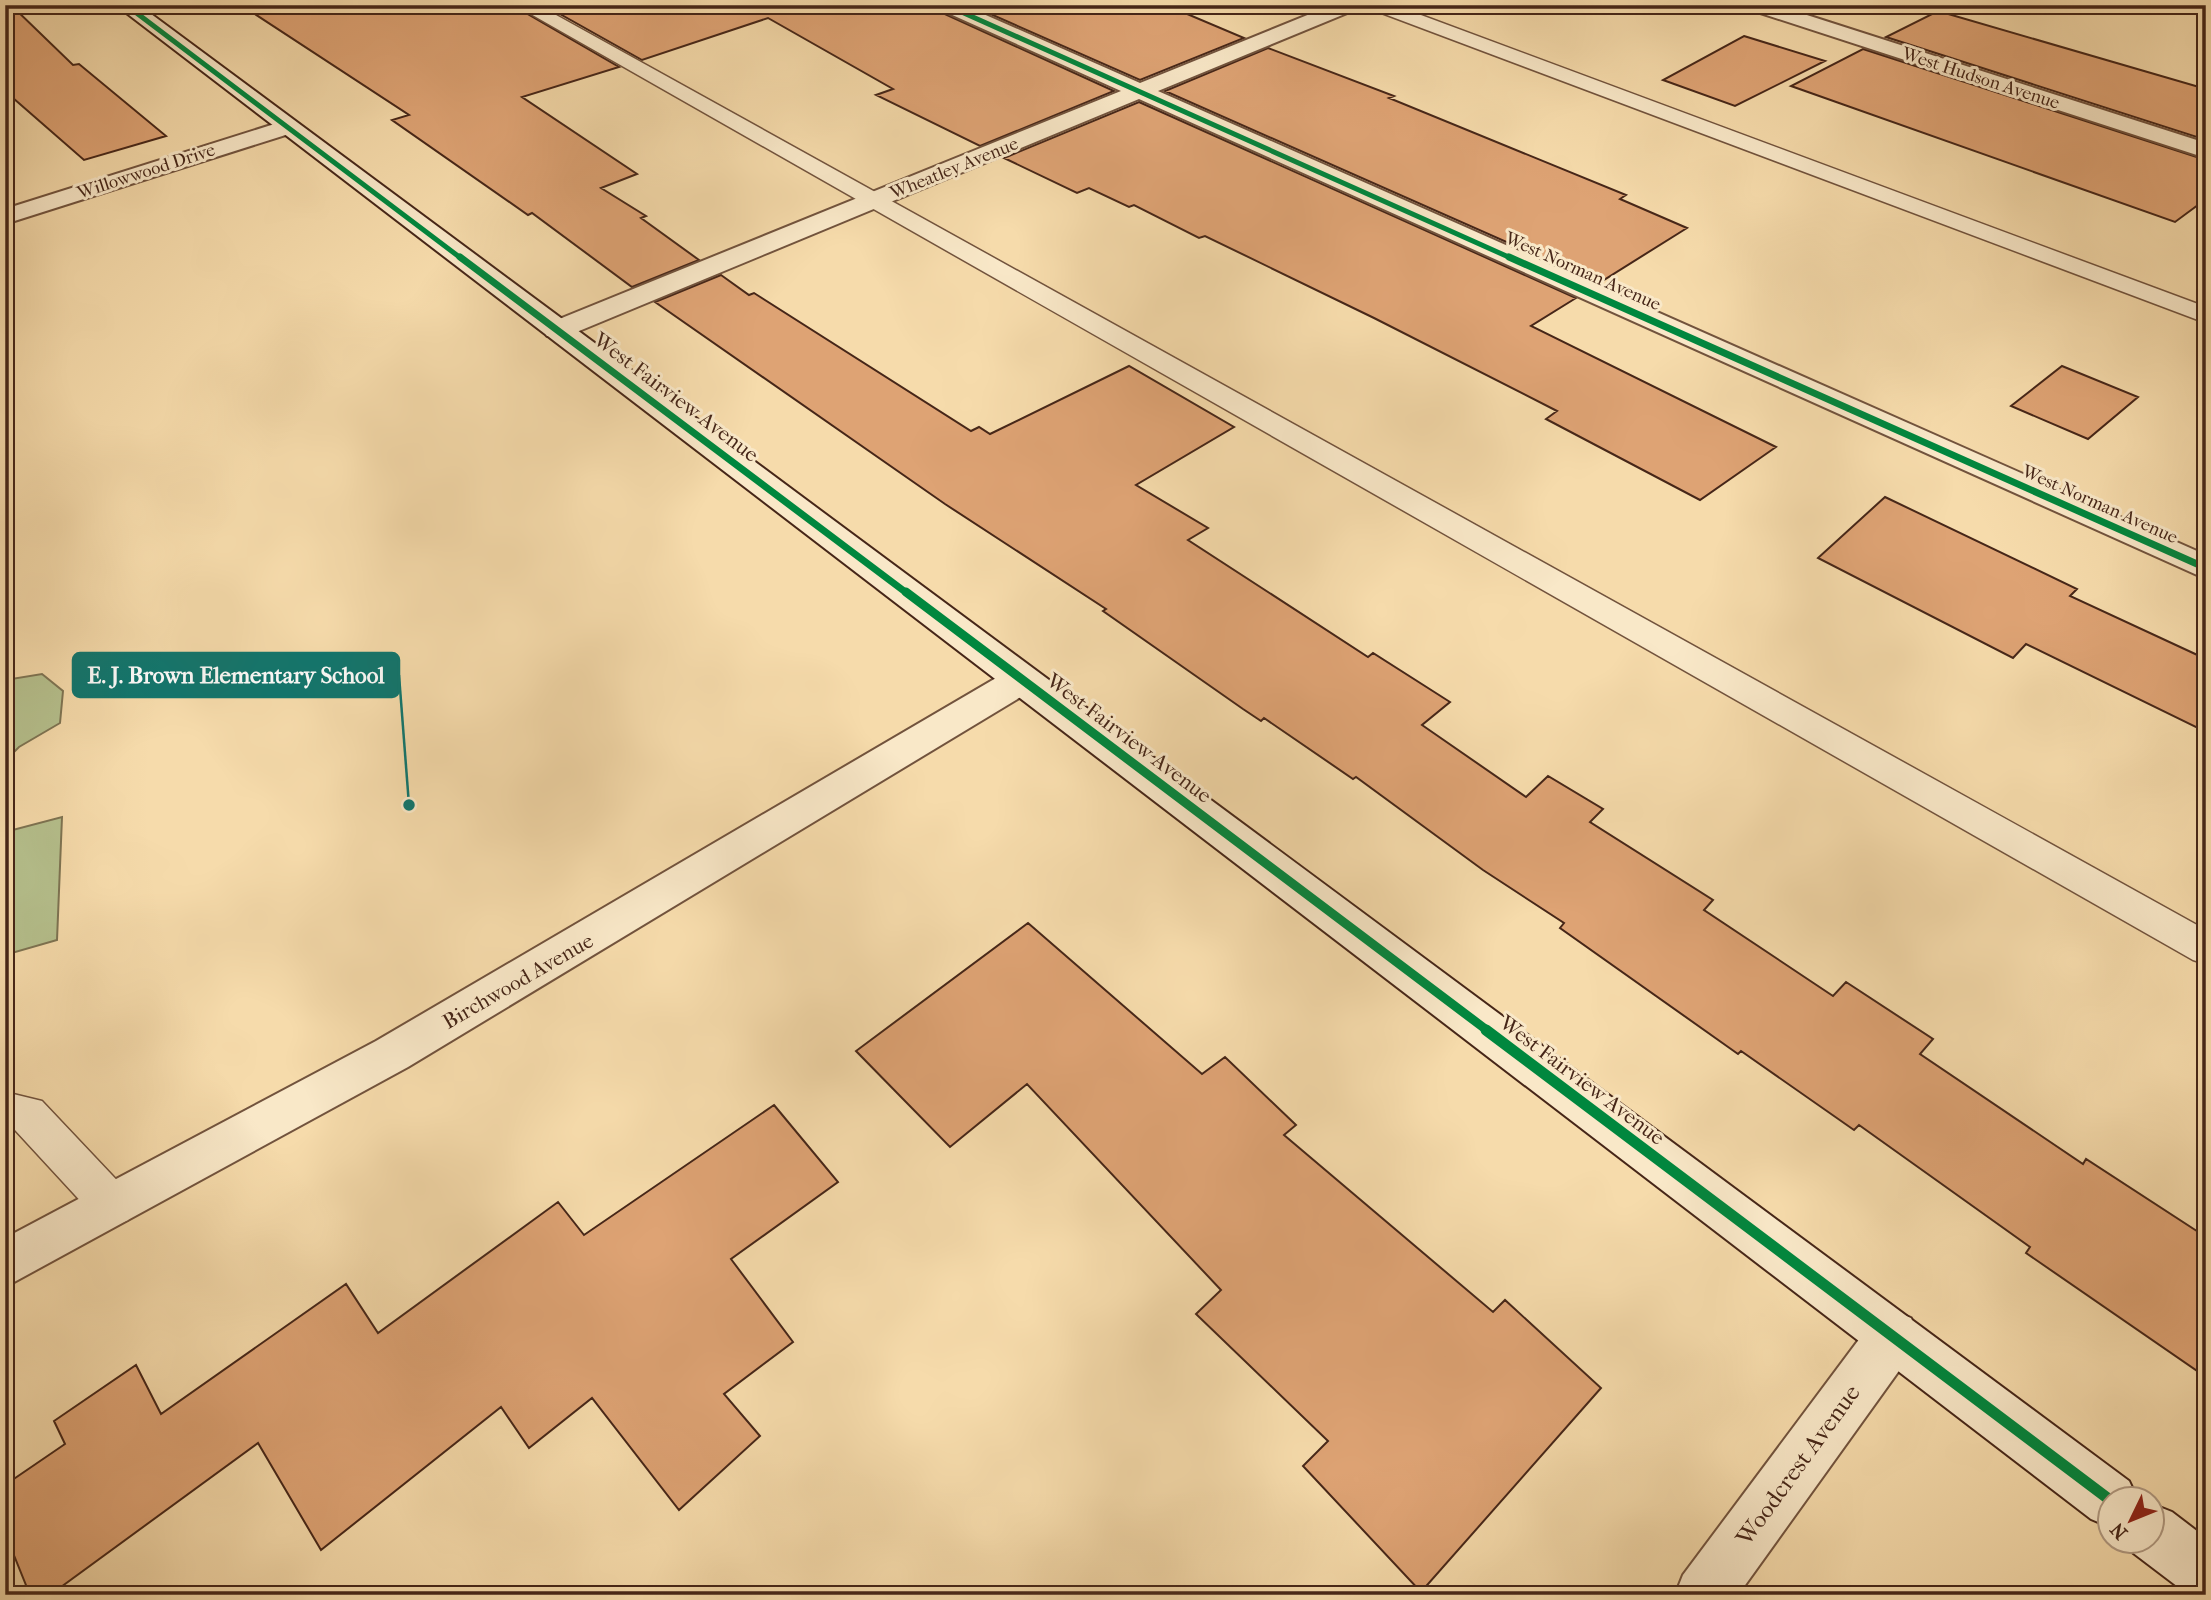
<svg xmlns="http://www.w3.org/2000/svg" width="2211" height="1600" viewBox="0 0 2211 1600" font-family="'IM FELL French Canon',serif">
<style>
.green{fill:#b6c18e;stroke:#7e7453;stroke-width:2}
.building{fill:#dea374;stroke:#462618;stroke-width:2}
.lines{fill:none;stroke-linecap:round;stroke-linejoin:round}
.lane-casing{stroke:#72533d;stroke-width:3}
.street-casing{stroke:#72533d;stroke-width:4}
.secondary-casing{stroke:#462618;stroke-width:4}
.lane{fill:#f9e8c8;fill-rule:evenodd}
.street{fill:#f9e8c8;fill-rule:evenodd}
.secondary{fill:#f9e8c8;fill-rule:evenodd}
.cycleway-far3-casing{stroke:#f9e8c8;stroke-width:8}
.cycleway-far2-casing{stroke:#f9e8c8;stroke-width:10}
.cycleway-far1-casing{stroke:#f9e8c8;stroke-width:13}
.cycleway-casing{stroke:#f9e8c8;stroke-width:16}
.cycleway-far3{stroke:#00873e;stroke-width:5}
.cycleway-far2{stroke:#00873e;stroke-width:7}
.cycleway-far1{stroke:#00873e;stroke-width:9}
.cycleway{stroke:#00873e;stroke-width:11}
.labels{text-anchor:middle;stroke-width:6;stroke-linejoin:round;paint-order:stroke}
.far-street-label{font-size:18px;fill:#462618;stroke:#f9e8c8}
.street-label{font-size:21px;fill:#462618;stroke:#f9e8c8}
.near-street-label{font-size:24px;fill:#462618;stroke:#f9e8c8}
.leader{fill:none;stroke:#0f766e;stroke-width:2.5}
.callout-dot{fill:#0f766e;stroke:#f9e8c8;stroke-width:2.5}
.callout{fill:#0f766e;stroke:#0f766e;stroke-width:2.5}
.callout-label{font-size:23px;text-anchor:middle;font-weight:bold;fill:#fff}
</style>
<rect width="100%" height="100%" fill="#f6dbab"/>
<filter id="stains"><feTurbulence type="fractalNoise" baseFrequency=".00286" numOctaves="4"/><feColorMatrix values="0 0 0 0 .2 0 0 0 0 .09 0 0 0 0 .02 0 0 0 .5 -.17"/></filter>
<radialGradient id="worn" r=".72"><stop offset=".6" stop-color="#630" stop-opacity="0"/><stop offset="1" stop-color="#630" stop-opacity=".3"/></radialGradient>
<!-- green -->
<path class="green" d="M42,674L63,691L60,723L19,747L5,761V680Z
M62,817L57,940L5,955V832Z"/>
<!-- building -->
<path class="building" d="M5,5H11L73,65L79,64L166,136L84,160L5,91Z
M241,5H512L619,67L522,97L637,174L601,188L646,216L641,218L699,260L632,287L532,213L528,215L392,120L409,115Z
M544,5H934L938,11L1114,91L980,146L876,95L893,89L768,18L642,60Z
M970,5H1166L1244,38L1140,80Z
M1938,11L2206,89V140L1886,37Z
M1744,36L1825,61L1735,106L1663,80Z
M1268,48L1394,96L1389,98L1626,195L1620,199L1687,228L1599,283L1165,91Z
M1863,49L2206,160V199L2175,222L1791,86Z
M1139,102L1576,298L1531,326L1776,447L1700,500L1546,419L1557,411L1374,318L1205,236L1199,238L1134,205L1129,207L1089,188L1077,193L1004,158Z
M721,275L749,295L754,293L971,431L979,427L990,434L1129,366L1234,427L1136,485L1208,528L1188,540L1368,657L1373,653L1450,702L1422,725L1526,797L1548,776L1603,809L1590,822L1713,900L1704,910L1833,996L1846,982L1933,1039L1920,1054L2083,1164L2086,1159L2206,1237V1377L2026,1253L2030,1247L1859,1125L1854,1130L1741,1051L1738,1054L1560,928L1564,923L1483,870L1356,777L1353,779L1264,718L1261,721L1243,709L1103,611L1106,609L945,504L655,302Z
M2062,366L2138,397L2088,439L2011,406Z
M1885,497L2077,589L2070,596L2206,659V732L2026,644L2013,658L1818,558Z
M1028,923L1202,1074L1225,1057L1296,1125L1284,1135L1493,1312L1505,1300L1601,1388L1421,1592L1303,1466L1328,1441L1196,1314L1221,1290L1027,1084L950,1147L856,1051Z
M774,1105L838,1182L731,1259L793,1342L724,1394L760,1436L679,1510L592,1398L529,1448L501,1407L321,1550L258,1443L50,1595H30L5,1533V1485L65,1444L54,1421L136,1365L161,1414L346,1284L378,1333L558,1202L584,1235Z"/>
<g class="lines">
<defs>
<path id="lane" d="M515,5H538L2206,930V964L2193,960Z
M1368,5H1394L2206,307V323L1371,9Z
M5,1092L42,1101L128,1192L135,1206L128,1220L113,1226L98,1220L15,1130L5,1128Z"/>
<path id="street" d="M936,5H963L1140,83L1332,5H1360L1357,9L1158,91L2206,555V579L1139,99L567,336H547L543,330L547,324L1121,91L939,9Z
M1745,5H1776L2206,143V158L1748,9Z
M287,120L298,127L295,132L5,224V209Z
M1021,668L1034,671L1039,680L1034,689L408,1067L5,1287V1238L376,1041L1008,671Z
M1893,1311L1911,1318L1918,1336L1911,1354L1738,1595H1675L1683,1575L1875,1318Z"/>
<path id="secondary" d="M116,5H139L2129,1481L2137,1498H2110V1527L2091,1519Z
M2152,1504L2172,1512L2206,1538V1595L2186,1593L2132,1552L2128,1540H2152Z"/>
</defs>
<!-- lane casing -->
<use href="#lane" class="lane-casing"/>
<!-- street casing -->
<use href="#street" class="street-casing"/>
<!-- secondary casing -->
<use href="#secondary" class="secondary-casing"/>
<!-- lane -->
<use href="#lane" class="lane"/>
<!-- street -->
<use href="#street" class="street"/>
<!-- secondary -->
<use href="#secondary" class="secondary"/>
<defs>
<path id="cycleway-far3" d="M126,5L462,259
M946,5L1513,259"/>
<path id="cycleway-far2" d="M460,257L908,594
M1509,257L2206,568"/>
<path id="cycleway-far1" d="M906,592L1488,1031"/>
<path id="cycleway" d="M1486,1030L2110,1500"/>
</defs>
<!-- cycleway-far3 casing -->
<use href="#cycleway-far3" class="cycleway-far3-casing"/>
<!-- cycleway-far2 casing -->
<use href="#cycleway-far2" class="cycleway-far2-casing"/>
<!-- cycleway-far1 casing -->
<use href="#cycleway-far1" class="cycleway-far1-casing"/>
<!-- cycleway casing -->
<use href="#cycleway" class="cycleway-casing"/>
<!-- cycleway-far3 -->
<use href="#cycleway-far3" class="cycleway-far3"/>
<!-- cycleway-far2 -->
<use href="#cycleway-far2" class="cycleway-far2"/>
<!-- cycleway-far1 -->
<use href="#cycleway-far1" class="cycleway-far1"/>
<!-- cycleway -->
<use href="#cycleway" class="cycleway"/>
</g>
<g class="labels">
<!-- far-street labels -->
<g class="far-street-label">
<text transform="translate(1981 78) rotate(18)" y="6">West Hudson Avenue</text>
<text transform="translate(954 168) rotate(-22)" y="6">Wheatley Avenue</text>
<text transform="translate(146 171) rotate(-18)" y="6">Willowwood Drive</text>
<text transform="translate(1583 271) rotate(24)" y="6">West Norman Avenue</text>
<text transform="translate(2100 504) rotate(24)" y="6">West Norman Avenue</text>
</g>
<!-- street labels -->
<g class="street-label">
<text transform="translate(676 397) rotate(37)" y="7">West Fairview Avenue</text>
<text transform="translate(1129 738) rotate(37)" y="7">West Fairview Avenue</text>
<text transform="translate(518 981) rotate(-30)" y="7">Birchwood Avenue</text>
<text transform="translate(1582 1080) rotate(37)" y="7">West Fairview Avenue</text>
</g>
<!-- near-street labels -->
<g class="near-street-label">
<text transform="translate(1798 1465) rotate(-54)" y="8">Woodcrest Avenue</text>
</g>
</g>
<!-- callouts -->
<path class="leader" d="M409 805L399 675"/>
<circle class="callout-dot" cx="409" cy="805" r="7"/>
<rect class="callout" x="73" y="653" width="326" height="44" rx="7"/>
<g class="callout-label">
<text x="236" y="683">E. J. Brown Elementary School</text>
</g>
<!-- margin -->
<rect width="2211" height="1600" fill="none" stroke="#f6dbab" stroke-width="28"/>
<rect x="7" y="7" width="2197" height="1586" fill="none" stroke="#462618" stroke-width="3.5"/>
<rect x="14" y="14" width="2183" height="1572" fill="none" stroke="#462618" stroke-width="2"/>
<!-- north arrow -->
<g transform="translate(2131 1520) rotate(227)"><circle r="33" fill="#f9e8c8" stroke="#b19a82" stroke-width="2"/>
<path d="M0-5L12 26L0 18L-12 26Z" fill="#8f2418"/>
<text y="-10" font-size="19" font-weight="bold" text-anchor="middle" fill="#462618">N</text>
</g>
<rect width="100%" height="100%" filter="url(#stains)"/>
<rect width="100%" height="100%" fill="url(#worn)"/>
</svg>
